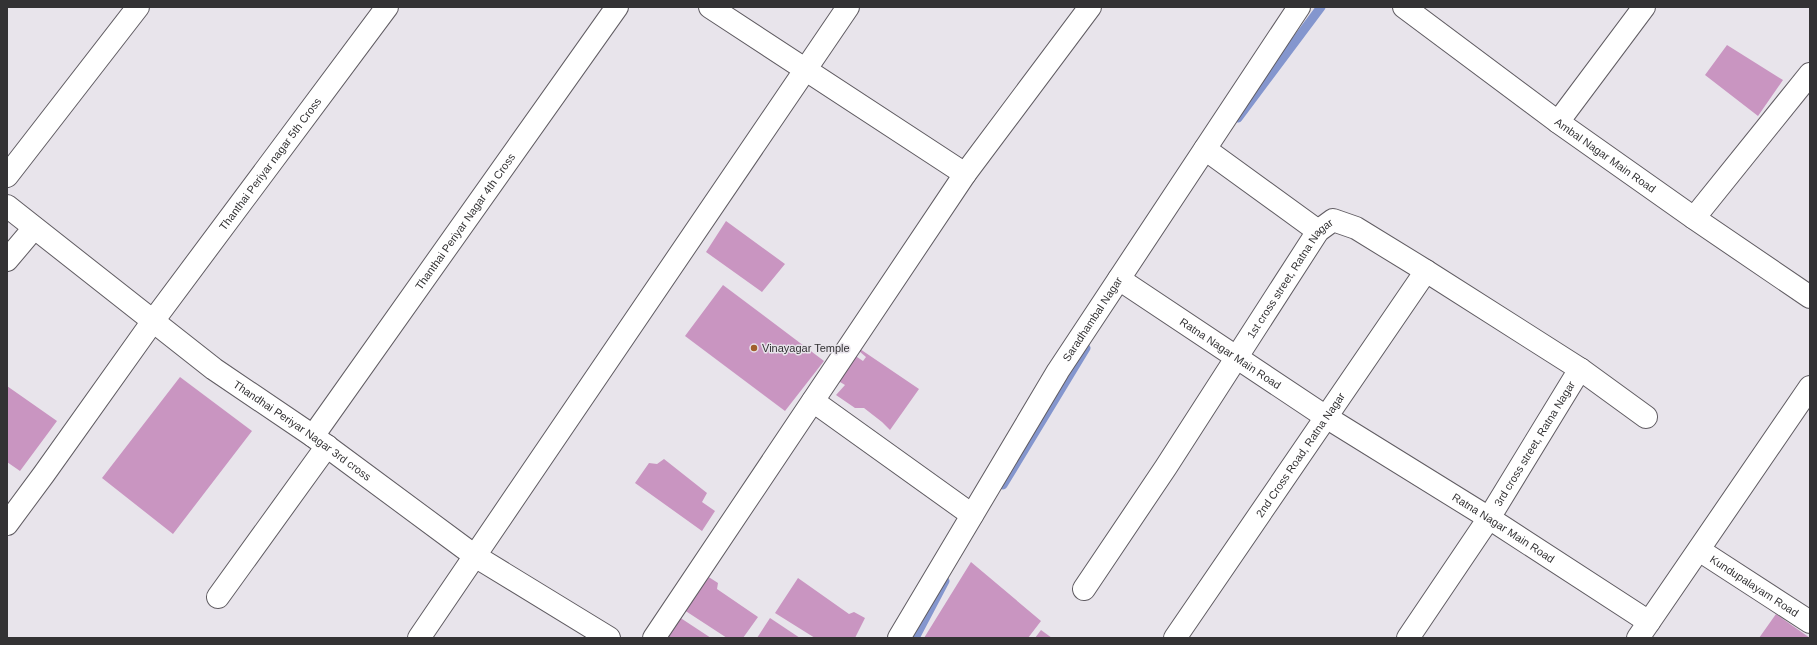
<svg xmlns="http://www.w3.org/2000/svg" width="1817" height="645" viewBox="0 0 1817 645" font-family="Helvetica,sans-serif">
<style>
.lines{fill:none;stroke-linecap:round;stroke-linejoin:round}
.stream{stroke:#8496ce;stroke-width:9}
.building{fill:#c995c1}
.minor-casing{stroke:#605c62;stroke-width:24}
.minor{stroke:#fff;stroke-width:22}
.poi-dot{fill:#a15e2c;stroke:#e8e4eb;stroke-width:1.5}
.labels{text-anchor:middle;stroke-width:3;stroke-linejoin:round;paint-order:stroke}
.street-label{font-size:11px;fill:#333234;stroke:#e8e4eb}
.poi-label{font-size:11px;fill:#333234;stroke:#e8e4eb;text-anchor:start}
</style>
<rect width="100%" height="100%" fill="#e8e4eb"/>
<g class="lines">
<!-- stream -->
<path class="stream" d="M1238,118L1321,7
M1003,485L1086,348
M915,638L945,581"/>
</g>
<!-- building -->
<path class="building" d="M1727,45L1783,80L1758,116L1705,75Z
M726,221L785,264L762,292L706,252Z
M723,285L824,361L785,411L685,336Z
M860,349L919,389L890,430L882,422L864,408H855L836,395L845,385L835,379L854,355L863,361L866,357L859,351Z
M180,377L252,431L173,534L102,478Z
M7,386L57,421L20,471L7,462Z
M664,459L707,493L702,502L715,511L702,531L635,483L649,463L657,464Z
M971,562L1041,621L1028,638H924Z
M704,574L718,583L717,589L758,617L743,638H727L681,608Z
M798,578L849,614L854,612L865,618L855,638H815L775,613Z
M1776,614L1810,638H1759Z
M676,615L711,638H662Z
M770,618L800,638H757Z
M1041,630L1052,638H1035Z"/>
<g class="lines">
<defs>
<g id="minor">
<path d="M710,7L965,174"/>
<path id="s1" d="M1404,7L1558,122L1694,218L1810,297"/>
<path d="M1558,122L1644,7"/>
<path d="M1205,149L1318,231"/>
<path d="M7,176L138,7"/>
<path id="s2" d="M7,206L214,369L313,436L475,556L609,638"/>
<path d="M1694,218L1810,74"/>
<path d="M7,260L34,228"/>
<path id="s3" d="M1119,279L1326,417L1489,518L1649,622L1810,387"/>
<path d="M813,401L972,515"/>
<path id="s4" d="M313,436L617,7"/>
<path id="s5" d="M7,524L44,474L153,321L387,7"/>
<path id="s6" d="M1699,550L1810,622"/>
<path id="s7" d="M1084,589L1166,467L1318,231L1333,220L1356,228L1426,271L1580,369L1646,417"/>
<path d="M218,597L327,446"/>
<path d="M419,638L848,7"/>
<path d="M654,638L965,174L1090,7"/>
<path id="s8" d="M899,638L1058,371L1299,7"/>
<path id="s9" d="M1175,638L1426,271"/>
<path id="s10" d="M1408,638L1489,518L1580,369"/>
<path d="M1638,638L1649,622"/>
</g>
</defs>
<!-- minor casing -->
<use href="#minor" class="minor-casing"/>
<!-- minor -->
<use href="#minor" class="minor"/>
</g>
<!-- markers -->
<circle class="poi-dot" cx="754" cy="348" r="4"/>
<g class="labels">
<!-- street labels -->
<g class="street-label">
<text dy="4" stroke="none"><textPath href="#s1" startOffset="250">Ambal Nagar Main Road</textPath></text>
<text dy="4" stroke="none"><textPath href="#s5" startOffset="446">Thanthai Periyar nagar 5th Cross</textPath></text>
<text dy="4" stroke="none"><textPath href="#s4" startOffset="263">Thanthai Periyar Nagar 4th Cross</textPath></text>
<text dy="4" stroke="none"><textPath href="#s7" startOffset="373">1st cross street, Ratna Nagar</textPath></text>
<text dy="4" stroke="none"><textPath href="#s8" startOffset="373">Saradhambal Nagar</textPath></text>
<text dy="4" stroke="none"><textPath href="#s3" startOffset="134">Ratna Nagar Main Road</textPath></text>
<text dy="4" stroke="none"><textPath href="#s2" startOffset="371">Thandhai Periyar Nagar 3rd cross</textPath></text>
<text dy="4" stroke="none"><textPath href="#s10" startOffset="232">3rd cross street, Ratna Nagar</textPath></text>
<text dy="4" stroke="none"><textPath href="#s9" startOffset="222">2nd Cross Road, Ratna Nagar</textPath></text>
<text dy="4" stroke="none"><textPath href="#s3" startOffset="458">Ratna Nagar Main Road</textPath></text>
<text dy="4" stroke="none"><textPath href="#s6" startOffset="66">Kundupalayam Road</textPath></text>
</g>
<!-- poi labels -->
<g class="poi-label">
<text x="762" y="352">Vinayagar Temple</text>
</g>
</g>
<!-- border -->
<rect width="1817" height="645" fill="none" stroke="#333234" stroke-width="16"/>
</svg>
